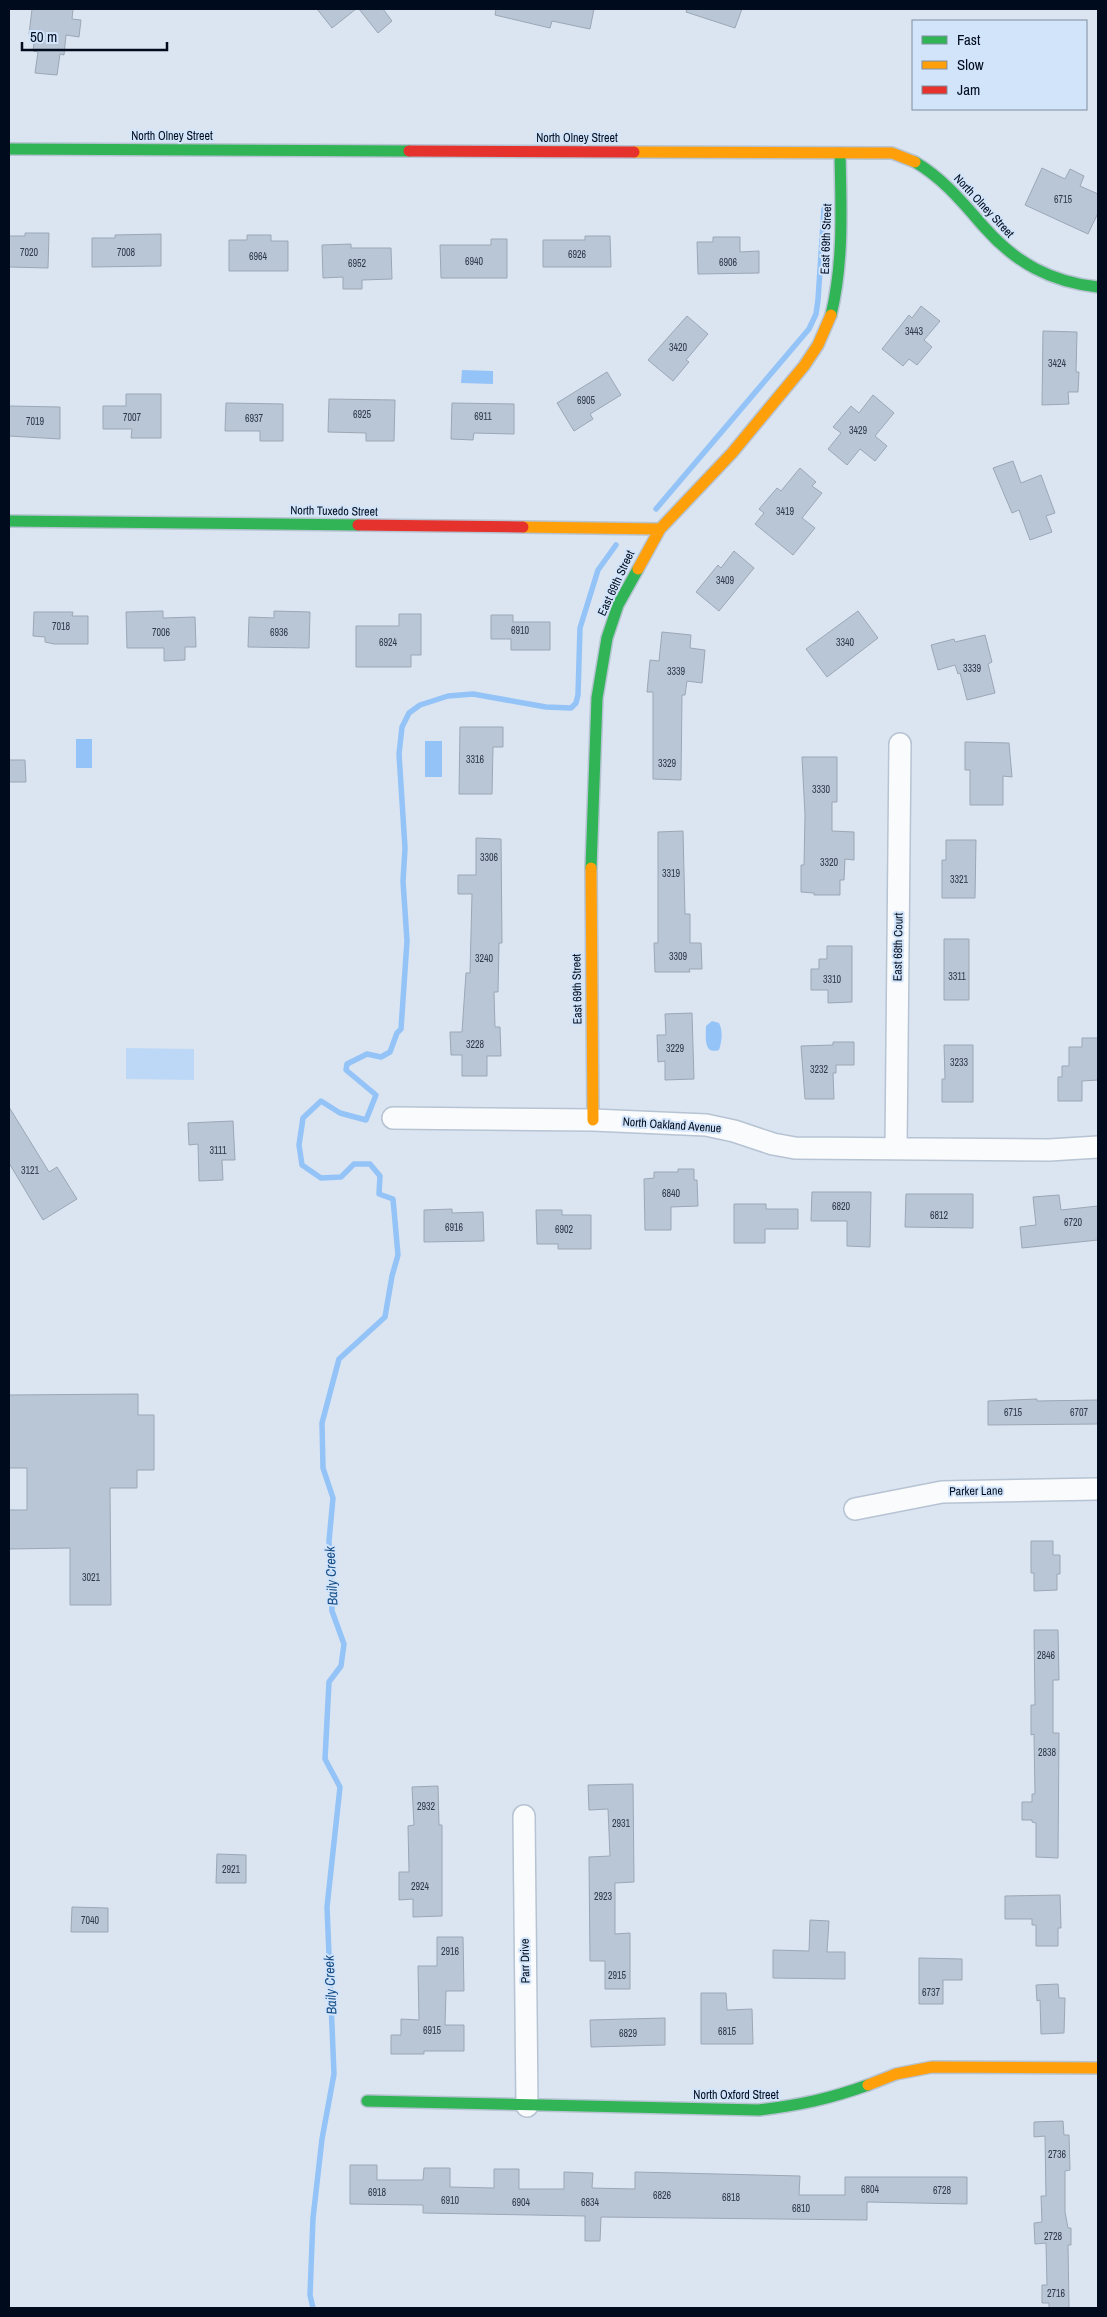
<svg xmlns="http://www.w3.org/2000/svg" width="1107" height="2317" viewBox="0 0 1107 2317" font-family="'Archivo Narrow',sans-serif">
<style>
.green{fill:#bdd8f7}
.water{fill:#94c3f7}
.lines{fill:none;stroke-linecap:round;stroke-linejoin:round}
.stream{stroke:#94c3f7;stroke-width:5.5}
.building{fill:#b9c6d6;stroke:#9ba7b6}
.street-casing{stroke:#b6c3d2;stroke-width:24}
.fast-casing{stroke:#b6c3d2;stroke-width:14}
.slow-casing{stroke:#b6c3d2;stroke-width:14}
.jam-casing{stroke:#b6c3d2;stroke-width:14}
.street{stroke:#fafbfd;stroke-width:21}
.fast{stroke:#30b455;stroke-width:11}
.slow{stroke:#ff9f0a;stroke-width:11}
.jam{stroke:#e5322d;stroke-width:11}
.labels{text-anchor:middle;stroke-width:4;stroke-linejoin:round;paint-order:stroke}
.number-label{font-size:10px;fill:#2e3a4c}
.street-label{font-size:12px;fill:#000c1e;stroke:#d2e4fa}
.water-label{font-size:14px;font-style:italic;fill:#184f87;stroke:#d2e4fa}
</style>
<rect width="100%" height="100%" fill="#dbe5f1"/>
<!-- green -->
<path class="green" d="M126,1048L194,1049V1080L126,1079Z"/>
<!-- water -->
<path class="water" d="M462,370L493,371V384L461,383Z
M76,739H92V768H76Z
M425,741H442V777H425Z
M712,1021L719,1023C723,1030 722,1042 719,1050C703,1055 706,1037 706,1026Z"/>
<g class="lines">
<!-- stream -->
<path class="stream" d="M656,509L809,329L816,314L818,300L824,209
M313,2308L310,2295L313,2218L322,2139L334,2074L327,1907L340,1787L325,1759L329,1682L341,1666L344,1644L332,1611L329,1541L333,1498L323,1468L322,1423L339,1359L385,1317L392,1276L398,1255L393,1199L379,1194L380,1176L370,1164H354L341,1177L321,1178L302,1165L299,1145L303,1118L321,1101L340,1113L366,1120L376,1095L346,1070L347,1064L367,1054L381,1057L390,1052L397,1033L401,1029L407,941L403,881L405,848L399,754L402,727L409,713L420,705L448,696L473,694L546,707L571,708L576,703L578,695L580,628L598,570L616,545"/>
</g>
<!-- building -->
<path class="building" d="M32,9H73L72,19L81,20L79,37L66,35L64,55L60,54L57,75L35,73L38,52L33,51L35,35L29,34Z
M317,9H356L332,28Z
M359,9H383L392,21L378,33Z
M496,9H594L590,29L552,21L550,28L495,15Z
M687,9H742L735,28L686,12Z
M1042,168L1065,179L1070,169L1084,176L1080,186L1098,194V213L1088,234L1025,205Z
M25,233H49L48,268L9,267V236H25Z
M161,234V266L92,267V238H115V235Z
M247,235H271V241H288V271H229V240H247Z
M585,236H610L611,267H543V240H585Z
M713,237H740V252L759,251V273L698,274L697,242H713Z
M491,239H507V278H441L440,245H491Z
M351,244V248H391L392,279L362,280V289H343V277L323,278L322,245Z
M921,306L940,321L924,340L932,347L917,365L909,359L903,366L882,349L909,315L912,318Z
M687,316L708,334L686,360L689,362L673,381L648,360Z
M1043,331L1077,332L1076,372H1079L1078,392H1068L1069,404L1042,405Z
M607,372L621,395L590,414L593,419L574,431L557,403Z
M126,394H161V438H131L132,429H103V406H126Z
M873,395L894,413L875,436L887,446L875,461L860,449L847,465L828,449L841,433L833,427L851,406L859,413Z
M329,399L395,400L394,441H366V433L328,432Z
M226,403L283,404V441H260V431H225Z
M452,403L514,404V434L474,433L473,440L451,439Z
M9,406L60,407V439L9,436Z
M1013,461L1021,483L1041,475L1055,513L1046,516L1052,532L1030,540L1019,510L1012,513L993,468Z
M800,468L816,482L812,486L822,493L802,518L815,528L793,555L755,524L764,513L759,509L777,488L781,491Z
M734,551L754,568L719,611L696,592L718,565L721,568Z
M163,611V618L195,617L196,647H185V660L164,661V648H127L126,612Z
M274,611L310,612L309,648L248,647L249,617L274,618Z
M858,611L878,638L827,677L806,649Z
M34,612H73L72,616H88V644H54L45,642V637L33,636Z
M399,614H421V655H411V667H356V626H399Z
M491,615H513V622H550V650H511V639H491Z
M662,632L691,635L690,648L705,650L702,683L687,681L685,695H682L681,780L653,779V692H647L650,660L659,661Z
M985,635L992,662L988,664L995,693L967,700L960,673L958,674L955,665L938,670L931,645L954,639L955,642Z
M460,727H503V747H493L492,794H459Z
M965,742L1009,743L1012,777L1003,776V805H970V770H965Z
M802,757H837V802H832V831L854,832V860L845,859L844,880H840V895H814V893L801,892V865H804L805,815Z
M9,760H25L26,782H9Z
M683,831L685,914H690V943H701L702,969H689L690,972H655L654,943H658V832Z
M476,838L501,839L502,943H499L498,992H494L495,1027H500L501,1056H487V1076H462V1055H451L450,1032H462L466,973H470L472,894H458V875H476Z
M946,840H976L975,898H942V860H946Z
M944,939H969V1000H944Z
M827,946H852V1002L828,1003V990H811V969H819V959H827Z
M692,1013L694,1079L665,1080V1061L658,1062L657,1035H666L665,1014Z
M1082,1038H1098V1080L1082,1081V1101H1058V1077H1062V1066H1069V1047H1082Z
M833,1042H854V1065H836V1073H833L834,1099H805L801,1046L833,1045Z
M944,1045H973V1102H942V1079H945Z
M9,1107L49,1172L57,1167L77,1199L43,1220L9,1163Z
M233,1121L235,1160H222L223,1180L199,1181L198,1144L189,1145L188,1123Z
M678,1169H694V1180H697L698,1206L671,1207V1230H645L644,1179L654,1178V1172H678Z
M812,1192H871L870,1247L847,1246V1221H811Z
M906,1194H973V1228L905,1227Z
M1059,1195L1061,1210L1098,1206V1240L1022,1248L1020,1227L1036,1225L1033,1197Z
M734,1204H766V1209H798V1229H765V1243H734Z
M452,1209V1213L483,1212L484,1241L424,1242V1210Z
M536,1210H562V1215H591V1249H558V1244H537Z
M138,1394V1415H154V1470H137V1488H110L111,1605H70V1548L9,1549V1510H27V1468H9V1395Z
M1037,1399V1401L1098,1400V1424L988,1425V1401Z
M1031,1541H1053V1555H1060V1574H1057V1590L1034,1591V1573H1031Z
M1034,1630H1058L1059,1680H1053V1733H1059L1058,1858L1036,1857V1823L1032,1822V1820H1022V1802H1032V1794H1035L1034,1734L1031,1735V1705H1035Z
M633,1784L634,1882L615,1883V1934L630,1933V1989H605V1961H590L589,1857L610,1856L608,1809L589,1810L588,1785Z
M438,1786L439,1825H442V1916L413,1917V1899L399,1900V1872H409L408,1826L414,1825L412,1787Z
M217,1854L246,1855V1883H216Z
M1060,1895L1061,1928H1058V1946H1036V1925H1032V1919H1005V1896Z
M72,1907L108,1908V1932H71Z
M810,1920L829,1921L827,1952H845V1979L773,1978V1950L809,1951Z
M437,1937H463L464,1991H446L445,2025H464V2051H424V2054H391V2035H401V2019L419,2020L418,1966H437Z
M919,1958L962,1959V1980H943V2004H919Z
M1058,1984L1059,1998H1065L1064,2033L1041,2034L1040,2000L1037,2001L1036,1985Z
M701,1993H726L727,2010L752,2009L753,2044H701Z
M665,2018V2045L591,2047L590,2020Z
M1063,2121L1064,2135H1069L1070,2170L1065,2171V2212L1068,2228H1071V2245H1068L1069,2308H1049V2303H1042V2285H1047L1046,2243L1035,2244L1034,2223L1042,2222L1041,2196H1046L1045,2136L1034,2137V2122Z
M350,2165H377V2180H423L424,2168H450V2187L494,2188V2169H519V2189H564V2172L593,2173L592,2188L635,2189V2172L800,2176L799,2195H845V2177H967V2204L867,2202V2220L601,2217L600,2241H585V2216L423,2213V2205L350,2204Z"/>
<g class="lines">
<defs>
<path id="street" d="M393,1118L593,1120L706,1125L734,1131L773,1144L795,1148L1049,1150L1098,1147
M896,1149L900,744
M855,1509L942,1492L1098,1489
M524,1816L527,2106"/>
<path id="fast" d="M9,149L409,151
M915,162C944,179 963,203 985,228C1016,263 1051,282 1098,287
M831,315C844,261 841,207 840,153
M9,521L358,525
M591,868L597,698L607,638L618,605L638,569
M367,2101L759,2110C800,2105 829,2099 868,2085"/>
<path id="slow" d="M634,152L892,153L915,162
M523,527L660,529
M638,569L660,529L732,453L804,366L818,345L831,315
M591,868L593,1120
M868,2085L896,2074L932,2067L1098,2068"/>
<path id="jam" d="M409,151L634,152
M358,525L523,527"/>
</defs>
<!-- street casing -->
<use href="#street" class="street-casing"/>
<!-- fast casing -->
<use href="#fast" class="fast-casing"/>
<!-- slow casing -->
<use href="#slow" class="slow-casing"/>
<!-- jam casing -->
<use href="#jam" class="jam-casing"/>
<!-- street -->
<use href="#street" class="street"/>
<!-- fast -->
<use href="#fast" class="fast"/>
<!-- slow -->
<use href="#slow" class="slow"/>
<!-- jam -->
<use href="#jam" class="jam"/>
</g>
<g class="labels">
<!-- number labels -->
<g class="number-label">
<text x="1063" y="203">6715</text>
<text x="29" y="256">7020</text>
<text x="126" y="256">7008</text>
<text x="577" y="258">6926</text>
<text x="258" y="260">6964</text>
<text x="474" y="265">6940</text>
<text x="728" y="266">6906</text>
<text x="357" y="267">6952</text>
<text x="914" y="335">3443</text>
<text x="678" y="351">3420</text>
<text x="1057" y="367">3424</text>
<text x="586" y="404">6905</text>
<text x="362" y="418">6925</text>
<text x="483" y="420">6911</text>
<text x="132" y="421">7007</text>
<text x="254" y="422">6937</text>
<text x="35" y="425">7019</text>
<text x="858" y="434">3429</text>
<text x="785" y="515">3419</text>
<text x="725" y="584">3409</text>
<text x="61" y="630">7018</text>
<text x="520" y="634">6910</text>
<text x="161" y="636">7006</text>
<text x="279" y="636">6936</text>
<text x="388" y="646">6924</text>
<text x="845" y="646">3340</text>
<text x="972" y="672">3339</text>
<text x="676" y="675">3339</text>
<text x="475" y="763">3316</text>
<text x="667" y="767">3329</text>
<text x="821" y="793">3330</text>
<text x="489" y="861">3306</text>
<text x="829" y="866">3320</text>
<text x="671" y="877">3319</text>
<text x="959" y="883">3321</text>
<text x="678" y="960">3309</text>
<text x="484" y="962">3240</text>
<text x="957" y="980">3311</text>
<text x="832" y="983">3310</text>
<text x="475" y="1048">3228</text>
<text x="675" y="1052">3229</text>
<text x="959" y="1066">3233</text>
<text x="819" y="1073">3232</text>
<text x="218" y="1154">3111</text>
<text x="30" y="1174">3121</text>
<text x="671" y="1197">6840</text>
<text x="841" y="1210">6820</text>
<text x="939" y="1219">6812</text>
<text x="1073" y="1226">6720</text>
<text x="454" y="1231">6916</text>
<text x="564" y="1233">6902</text>
<text x="1013" y="1416">6715</text>
<text x="1079" y="1416">6707</text>
<text x="91" y="1581">3021</text>
<text x="1046" y="1659">2846</text>
<text x="1047" y="1756">2838</text>
<text x="426" y="1810">2932</text>
<text x="621" y="1827">2931</text>
<text x="231" y="1873">2921</text>
<text x="420" y="1890">2924</text>
<text x="603" y="1900">2923</text>
<text x="90" y="1924">7040</text>
<text x="450" y="1955">2916</text>
<text x="617" y="1979">2915</text>
<text x="931" y="1996">6737</text>
<text x="432" y="2034">6915</text>
<text x="727" y="2035">6815</text>
<text x="628" y="2037">6829</text>
<text x="1057" y="2158">2736</text>
<text x="870" y="2193">6804</text>
<text x="942" y="2194">6728</text>
<text x="377" y="2196">6918</text>
<text x="662" y="2199">6826</text>
<text x="731" y="2201">6818</text>
<text x="450" y="2204">6910</text>
<text x="521" y="2206">6904</text>
<text x="590" y="2206">6834</text>
<text x="801" y="2212">6810</text>
<text x="1053" y="2240">2728</text>
<text x="1056" y="2297">2716</text>
</g>
<!-- street labels -->
<g class="street-label">
<text x="172" y="140">North Olney Street</text>
<text x="577" y="142">North Olney Street</text>
<text transform="translate(984 206) rotate(47)" y="4">North Olney Street</text>
<text transform="translate(826 239) rotate(-88)" y="4">East 69th Street</text>
<text transform="translate(334 511) rotate(1)" y="4">North Tuxedo Street</text>
<text transform="translate(616 583) rotate(-65)" y="4">East 69th Street</text>
<text transform="translate(898 947) rotate(-89)" y="4">East 68th Court</text>
<text transform="translate(577 989) rotate(-91)" y="4">East 69th Street</text>
<text transform="translate(672 1125) rotate(4)" y="4">North Oakland Avenue</text>
<text transform="translate(976 1491) rotate(-1)" y="4">Parker Lane</text>
<text transform="translate(525 1961) rotate(-91)" y="4">Parr Drive</text>
<text x="736" y="2099">North Oxford Street</text>
</g>
<!-- water labels -->
<g class="water-label">
<text transform="translate(331 1576) rotate(-93)" y="5">Baily Creek</text>
<text transform="translate(330 1985) rotate(-93)" y="5">Baily Creek</text>
</g>
</g>
<!-- border -->
<rect width="1107" height="2317" fill="none" stroke="#000c1e" stroke-width="20"/>
<!-- legend -->
<rect x="912" y="20" width="175" height="90" fill="#d2e4fa" stroke="#7e8ea2"/>
<rect x="922" y="36" width="25" height="8" fill="#30b455" stroke="#7e8ea2"/>
<text x="957" y="45" font-size="15" fill="#000c1e">Fast</text>
<rect x="922" y="61" width="25" height="8" fill="#ff9f0a" stroke="#7e8ea2"/>
<text x="957" y="70" font-size="15" fill="#000c1e">Slow</text>
<rect x="922" y="86" width="25" height="8" fill="#e5322d" stroke="#7e8ea2"/>
<text x="957" y="95" font-size="15" fill="#000c1e">Jam</text>
<!-- scale -->
<path d="M22 42v8h145v-8" fill="none" stroke="#000c1e" stroke-width="2.5"/>
<text x="30" y="42" font-size="15" fill="#000c1e" stroke="#d2e4fa" stroke-width="4" paint-order="stroke">50 m</text>
</svg>
